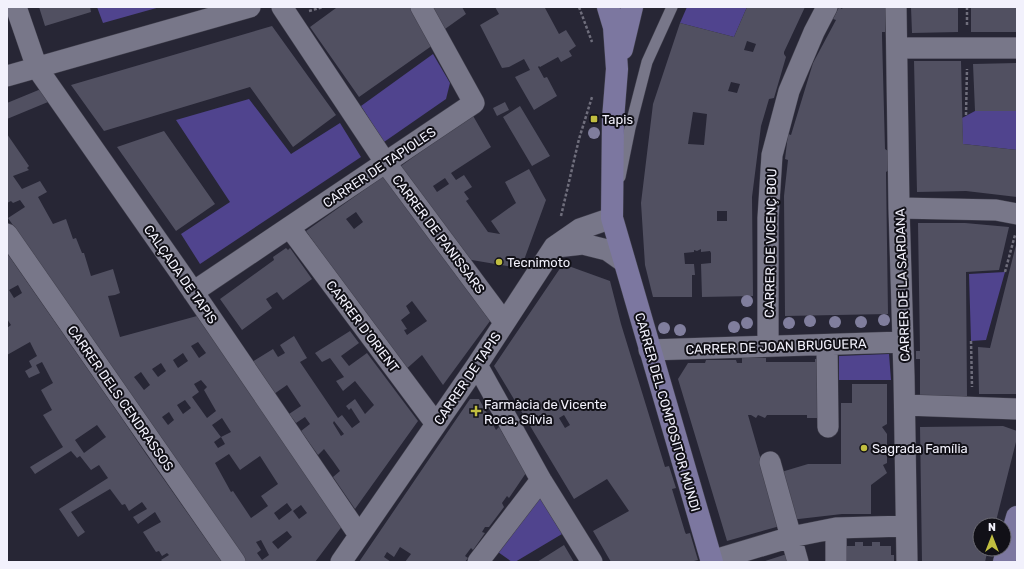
<svg xmlns="http://www.w3.org/2000/svg" width="1024" height="569" viewBox="0 0 1024 569" font-family="Rubik,sans-serif">
<style>
.green{fill:#50448e}
.building{fill:#515061;fill-rule:evenodd}
.lines{fill:none;stroke-linecap:round;stroke-linejoin:round}
.lane-casing{stroke:#42414e;stroke-width:12}
.street-casing{stroke:#42414e;stroke-width:22}
.secondary-casing{stroke:#42414e;stroke-width:23}
.path{stroke:#6f6e7c;stroke-width:2.5;stroke-dasharray:3 2;stroke-linecap:butt}
.lane{stroke:#787789;stroke-width:11}
.street{stroke:#787789;stroke-width:21}
.secondary{stroke:#7c77a0;stroke-width:22}
.tree{fill:#807e9d}
.poi-dot{fill:#c1be40;stroke:#111017;stroke-width:1.5}
.labels{text-anchor:middle;stroke-width:4;stroke-linejoin:round;paint-order:stroke}
.poi-label{font-size:13px;fill:#f2f1fc;stroke:#111017;text-anchor:start}
.street-label{font-size:13px;fill:#f2f1fc;stroke:#111017}
</style>
<rect width="100%" height="100%" fill="#272635"/>
<!-- green -->
<path class="green" d="M97,7H160L103,23Z
M687,7H747L734,37L680,23Z
M433,54L450,83L446,99L384,142L361,106Z
M249,99L291,154L340,123L361,157L200,264L181,234L230,202L176,120Z
M975,111H1017V150L963,144L962,118Z
M1005,272L986,340L971,341L969,274Z
M889,354L891,380H839V356Z
M540,497L562,534L515,562H512L498,552Z"/>
<!-- building -->
<path class="building" d="M39,7H90L91,12L45,26Z
M341,7H410L433,45L359,97L310,27L336,8Z
M432,7H462L466,14L445,29Z
M495,7H547L545,8L559,34L566,30L576,46L569,51L572,56L561,62L558,57L540,67L539,66L538,67L544,78L547,77L557,96L534,110L515,77L530,70L524,59L509,67L502,68L480,25L499,14Z
M747,7H805L784,52V54L786,57L774,98L769,99L761,126L752,197L753,296L702,297L701,264L711,263V253L710,251L701,252V249L697,251L694,250V252L684,253L685,264H694L695,275H692V297H653L645,265L641,203L653,104L680,23L734,37ZM747,41L756,44L753,52L744,50ZM731,82L740,84L737,93L728,91ZM693,112L707,114L704,145L688,144ZM717,211H727V221H717Z
M839,7L842,9L843,7H881V8H885V32H882V36L885,149L888,151L889,170L886,172L888,314L785,316L784,196L788,160L785,159L788,134L791,135L813,63L836,20L833,19Z
M911,7H958V32L912,33Z
M971,7H1017V32H971Z
M272,26L336,115L293,147L250,87L104,131L71,85Z
M914,61H961L963,144L1017,150V197L966,191L917,192Z
M1017,63V111H975L973,64Z
M41,89L48,102L7,119V103Z
M505,102L509,110L497,116L493,108Z
M520,106L550,156L532,166L503,117Z
M472,114L491,147L451,173L456,180L464,175L472,187L464,192L469,199L466,201L488,232L500,234L491,221L516,203L505,182L529,169L546,200L524,260L513,267L466,259L401,166ZM445,178L449,184L437,192L433,186Z
M164,131L215,204L176,231L117,147Z
M7,134L29,166L27,168L29,170L13,176L22,189L40,181L47,192L38,197L53,224L66,219L73,239L76,238L82,253H84L91,276L113,269L120,293L115,295L108,296L120,337L197,316L343,525L315,562H246L8,218L25,207L20,200L13,203L11,201L7,203ZM198,342L206,353L199,358L191,346ZM183,353L188,361L178,368L173,360ZM161,363L166,371L158,377L152,369ZM141,372L150,385L144,390L134,377ZM201,380L207,387L204,390L216,411L207,418L192,397L199,392L194,384ZM185,400L191,408L183,414L177,405ZM169,412L174,420L168,425L162,417ZM222,418L231,432L221,437L225,444L218,448L214,442L221,437L212,425ZM229,454L240,470L260,456L278,484L261,496L268,506L251,518L233,491L231,492L215,463ZM287,503L292,510L279,520L274,513ZM301,505L307,513L299,519L293,511ZM287,531L292,537L278,549L272,542ZM261,540L269,555L262,560L257,553L261,550L256,542Z
M385,175L490,321L443,385L422,355L404,371L306,231ZM356,212L363,222L354,229L346,219ZM412,301L427,321L407,335L404,330L407,329L401,320L410,313L406,306Z
M918,223H965L1009,227L999,270L966,272L967,396H920V359H916V351H920Z
M1016,245L1017,394H979L978,347L990,348Z
M286,248L288,250L290,248L312,279L283,300L277,292L266,299L272,308L242,330L220,299L274,260L273,257Z
M7,253L117,411L146,454L222,562H163L161,560L169,555L167,553L162,556L159,551L156,552L143,532L161,522L155,512L138,524L133,517L147,509L142,502L129,511L125,504L122,505L110,489L71,512L85,532L78,537L59,509L108,478L99,465L91,470L80,456L77,458L71,451L35,474L30,467L63,447L43,415L52,410L41,390L53,383L42,362L36,365L40,373L29,378L25,371L32,367L29,361L37,356L30,342L7,355V328L11,325L7,319ZM18,285L22,293L14,298L9,290ZM97,425L106,437L84,453L75,440Z
M563,264L610,281L621,324L665,467L669,466L676,488L672,489L685,532L686,534L690,533L698,560L694,561V562H611L593,531L629,511L607,479L574,499L494,366ZM564,415L570,425L565,428L559,418Z
M350,331L359,343L341,356L349,366L367,353L418,421L355,509L333,477L340,471L333,461L324,449L318,455L301,431L310,424L305,417L296,423L289,414L301,406L287,385L274,394L252,362L273,349L278,357L285,353L280,345L294,336L307,358L300,362L338,418L342,415L352,428L360,422L351,408L349,410L346,406L355,399L365,414L374,405L355,381L343,391L336,381L344,377L330,358L322,362L315,353ZM334,421L344,434L341,436L333,423Z
M742,358H766V362H815V359L826,358L827,415H817V418H807V415H767L765,418L758,415L756,418L751,415H748L780,526L727,541L678,379L688,363H705L706,360H736L737,363H742Z
M852,384H887V424L882,427L887,434V463L883,465L887,473L871,485V514H842L790,520L778,473L808,464H841V403H852Z
M470,399H479L496,430L499,427L526,473L509,498L507,496L502,503L504,507L489,527H485L482,532L485,533L473,550L471,548L465,556L468,558L465,562H405L411,554L400,547L394,557L387,552L384,557L391,562H359Z
M1003,426L1017,431V438L995,525H980V549H988L985,562H922L920,427Z
M855,542H863V546H872V542H880V546H891V555H894V562H840L843,546H855Z
M564,545L574,562H537Z
M790,553L792,562H762Z"/>
<g class="lines">
<defs>
<path id="lane" d="M620,177L630,128L647,62L672,7"/>
<path id="street" d="M16,7L37,68L181,274L359,535
M282,7L385,162L504,322
M896,7L899,208L904,376L907,562
M897,48H1017
M7,76L250,7
M899,208L996,210L1017,214
M290,228L436,424
M7,234L235,562
M556,247L583,244L607,250L624,262
M193,292L474,103L421,7
M827,345L828,427
M768,346V218L772,155L789,91L814,32L827,7
M649,350L903,342
M477,365L541,480L592,562
M905,405L1017,409
M770,462L798,562
M836,528V562
M711,561L791,537L836,528L906,526
M341,562L477,365L554,247L580,229L612,218
M478,562L541,480"/>
<path id="secondary" d="M608,7L614,27L617,69L613,119L612,218L712,562
M622,49L632,7
M1004,562L1017,517"/>
</defs>
<!-- lane casing -->
<use href="#lane" class="lane-casing"/>
<!-- street casing -->
<use href="#street" class="street-casing"/>
<!-- secondary casing -->
<use href="#secondary" class="secondary-casing"/>
<!-- path -->
<path class="path" d="M579,7L592,42
M967,7V26
M309,11L323,7
M966,115L967,69
M561,216L579,139L592,97
M1005,272L1015,235
M971,341L972,387"/>
<!-- lane -->
<use href="#lane" class="lane"/>
<!-- street -->
<use href="#street" class="street"/>
<!-- secondary -->
<use href="#secondary" class="secondary"/>
</g>
<!-- trees -->
<g class="tree">
<circle cx="594" cy="133" r="6"/>
<circle cx="747" cy="301" r="6"/>
<circle cx="884" cy="320" r="6"/>
<circle cx="810" cy="321" r="6"/>
<circle cx="835" cy="322" r="6"/>
<circle cx="861" cy="322" r="6"/>
<circle cx="747" cy="323" r="6"/>
<circle cx="789" cy="323" r="6"/>
<circle cx="734" cy="327" r="6"/>
<circle cx="664" cy="328" r="6"/>
<circle cx="680" cy="330" r="6"/>
</g>
<!-- markers -->
<g class="poi-dot">
<rect x="590" y="115" width="8" height="8" rx="2"/>
<circle cx="499" cy="262" r="4"/>
<path d="M474 405h4v4h4v4h-4v4h-4v-4h-4v-4h4z"/>
<circle cx="864" cy="448" r="4"/>
</g>
<g class="labels">
<!-- poi labels -->
<g class="poi-label">
<text x="602" y="124">Tapis</text>
<text x="507" y="267">Tecnimoto</text>
<text x="484" y="409">Farmàcia de Vicente<tspan x="484" dy="15">Roca, Sílvia</tspan></text>
<text x="872" y="453">Sagrada Família</text>
</g>
<!-- street labels -->
<g class="street-label">
<text transform="translate(379 167) rotate(-34)" y="5">CARRER DE TAPIOLES</text>
<text transform="translate(439 234) rotate(53)" y="5">CARRER DE PANISSARS</text>
<text transform="translate(770 243) rotate(-89)" y="5">CARRER DE VICENÇ BOU</text>
<text transform="translate(181 274) rotate(55)" y="5">CALÇADA DE TAPIS</text>
<text transform="translate(902 285) rotate(-92)" y="5">CARRER DE LA SARDANA</text>
<text transform="translate(363 326) rotate(53)" y="5">CARRER D'ORIENT</text>
<text transform="translate(776 346) rotate(-2)" y="5">CARRER DE JOAN BRUGUERA</text>
<text transform="translate(467 378) rotate(-56)" y="5">CARRER DE TAPIS</text>
<text transform="translate(121 398) rotate(55)" y="5">CARRER DELS CENDRASSOS</text>
<text transform="translate(668 412) rotate(74)" y="5">CARRER DEL COMPOSITOR MUNDI</text>
</g>
</g>
<!-- border -->
<rect width="1024" height="569" fill="none" stroke="#f2f1fc" stroke-width="16"/>
<!-- north arrow -->
<g transform="translate(992 537)"><circle r="19" fill="#111017" stroke="#6b6a73"/>
<path d="M0-3L7 15L0 10L-7 15Z" fill="#c1be40"/>
<text y="-6" font-size="11" font-weight="bold" text-anchor="middle" fill="#f2f1fc">N</text>
</g>
</svg>
